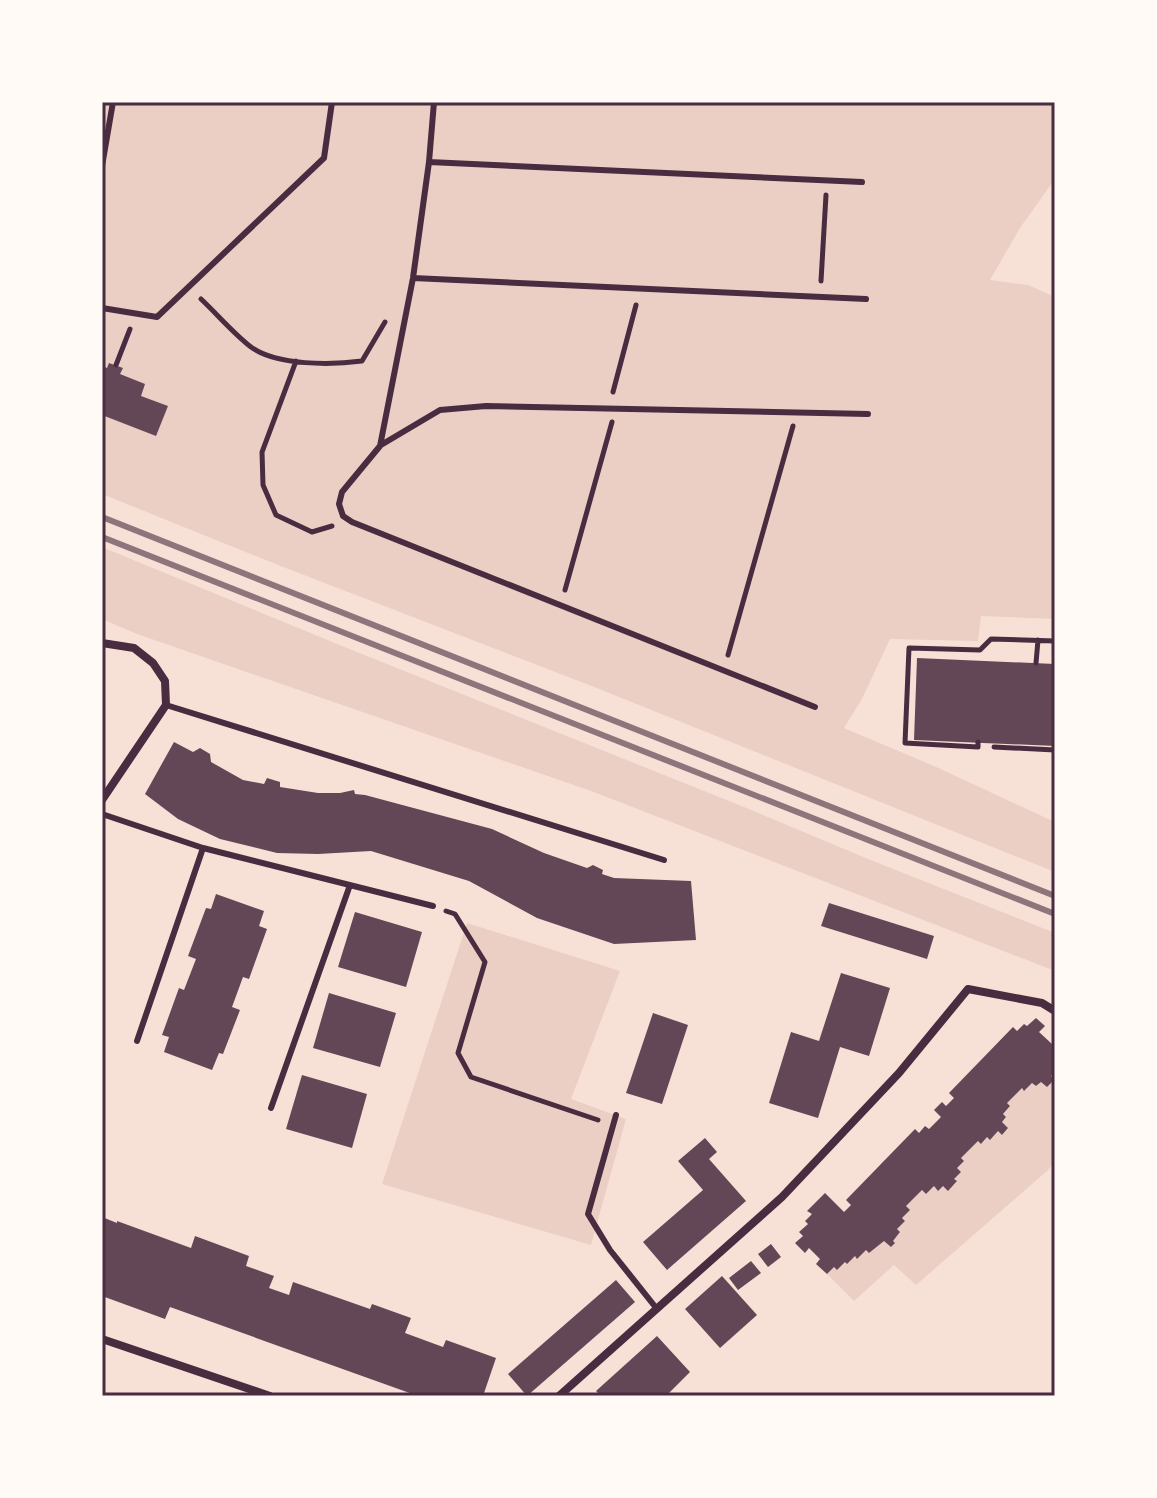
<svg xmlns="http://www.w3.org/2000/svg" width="1157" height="1498" viewBox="0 0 1157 1498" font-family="'Playfair Display',serif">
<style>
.green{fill:#ebcfc5}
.building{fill:#644757}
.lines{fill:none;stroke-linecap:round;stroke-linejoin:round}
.path{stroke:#4a2c40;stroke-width:5}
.service{stroke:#4a2c40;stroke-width:6}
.minor{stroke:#4a2c40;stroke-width:8}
.rail{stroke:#8f747c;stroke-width:6}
.neatline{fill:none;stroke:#4a2c40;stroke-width:3}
</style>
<rect width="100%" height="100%" fill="#f7e1d7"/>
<!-- green -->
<path class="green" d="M102,102H1055V179L1020,228L990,280L1028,285L1055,297V619L981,616L978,641L890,639L862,699L844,728L934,766L1055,822V872L589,685L278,565L102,494Z
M102,547L347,648L744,807L873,861L1055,933V971L591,791L137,634L102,619Z
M467,923L620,971L571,1099L626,1119L591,1245L382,1184Z
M1055,1072V1162L1047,1171L916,1285L894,1265L854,1301L827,1274L834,1267L837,1270L845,1262L855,1256L858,1258L866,1250L869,1253L884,1241L891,1247L895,1243L893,1241L900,1233L897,1229L905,1221L902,1218L910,1210L906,1206L922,1190L926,1194L934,1186L938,1190L943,1186L948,1190L957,1182L954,1179L961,1172L957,1168L964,1161L961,1158L978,1141L981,1144L987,1137L990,1139L998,1131L1002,1135L1008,1129L1002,1122L1006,1118L1003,1114L1010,1107L1007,1103L1022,1088L1025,1090L1032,1083L1036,1086L1041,1082L1047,1087L1054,1080L1051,1076Z"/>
<!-- building -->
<path class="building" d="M109,363L123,368L120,374L145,384L141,396L168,406L156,436L102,415V366L107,368Z
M917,658L1055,664V746L914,740Z
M174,742L193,752L200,748L210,754L211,762L243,780L264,784L267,778L280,782V787L318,793H340L354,790L355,794L365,795L492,829L544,853L587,868L593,865L603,870L602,874L614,878L691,881L696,940L614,944L537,918L469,881L371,851L318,854L277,853L220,839L178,819L145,794Z
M216,894L264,911L259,926L267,929L249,979L243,977L232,1007L240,1010L223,1054L219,1053L212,1070L164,1052L169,1037L162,1035L179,988L184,990L196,959L188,956L206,908L211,909Z
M829,903L934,936L927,959L821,926Z
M355,912L422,932L406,987L338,967Z
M841,973L890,988L869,1056L840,1047L818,1118L769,1103L791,1032L819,1041Z
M329,993L396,1013L380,1067L313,1048Z
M653,1013L688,1025L662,1104L626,1093Z
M1036,1018L1045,1026L1039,1032L1052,1044L1055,1041V1072L1051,1076L1054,1080L1047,1087L1041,1082L1036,1086L1032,1083L1024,1091L1022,1088L1007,1103L1010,1106L1003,1114L1006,1117L1002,1122L1008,1128L1002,1135L998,1131L990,1140L987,1137L981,1144L978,1141L961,1158L964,1161L957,1168L961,1172L954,1179L957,1181L948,1191L943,1186L938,1191L934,1186L926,1194L922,1190L906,1206L910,1210L902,1218L905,1221L897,1229L900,1232L893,1241L895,1243L891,1247L884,1241L869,1253L866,1250L857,1259L855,1256L847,1264L845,1262L837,1270L834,1267L827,1274L816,1264L820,1259L809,1248L805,1253L795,1243L803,1236L799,1232L808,1224L805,1221L812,1214L807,1211L825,1193L844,1212L851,1205L846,1200L915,1129L919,1133L925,1126L929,1129L941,1117L934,1110L942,1102L946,1106L954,1098L949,1093L1013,1027L1017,1031L1024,1024L1027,1026Z
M302,1075L367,1094L352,1148L286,1129Z
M705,1138L717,1152L709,1159L746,1201L667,1270L643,1242L703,1190L678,1161Z
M102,1217L117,1223V1221L191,1248L195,1236L249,1256L246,1266L274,1276L269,1288L289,1295L293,1282L370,1309L372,1304L411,1318L405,1333L443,1347L446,1340L496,1358L483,1396H418L170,1307L165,1319L102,1296Z
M771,1244L781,1257L768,1267L758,1254Z
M751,1261L761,1273L738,1290L729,1278Z
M722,1276L757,1315L720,1348L685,1309Z
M616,1280L635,1302L527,1396L508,1374Z
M657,1336L690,1372L666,1396H601L596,1391Z"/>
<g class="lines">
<!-- path -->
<path class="path" d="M821,281L826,195
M201,299C217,314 233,333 251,347C277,366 332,365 362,361L385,322
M296,361L262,452L263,485L276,515L312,532L332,526
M116,365L130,329
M613,392L636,305
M565,590L612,422
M728,655L793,426
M1036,663L1038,640
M978,742V747L905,743L909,648L980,650L991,639L1055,641
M994,747L1055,750
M446,911L455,914L485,962L458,1053L471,1077L598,1120"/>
<!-- service -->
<path class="service" d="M434,102L429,162L413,278L380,446L342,492L339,504L343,516L352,522L815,707
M429,162L862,182
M102,166L113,102
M413,278L866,299
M102,308L157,317L324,158L332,102
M381,445L440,410L486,406L868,414
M166,705L664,860
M102,814L203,848L433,906
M137,1041L203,848
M271,1108L350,885
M616,1115L588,1214L610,1250L657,1309"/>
<!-- minor -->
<path class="minor" d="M102,643L134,648L153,663L165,681L166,705L102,800
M102,1339L270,1396
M559,1396L782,1197L899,1073L968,989L1042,1003L1055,1011"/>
<!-- rail -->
<path class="rail" d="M102,517L1055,896
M102,537L1055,914"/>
</g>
<!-- border -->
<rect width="1157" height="1498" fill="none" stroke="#fffaf5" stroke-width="208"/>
<rect x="104" y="104" width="949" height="1290" class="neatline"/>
</svg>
